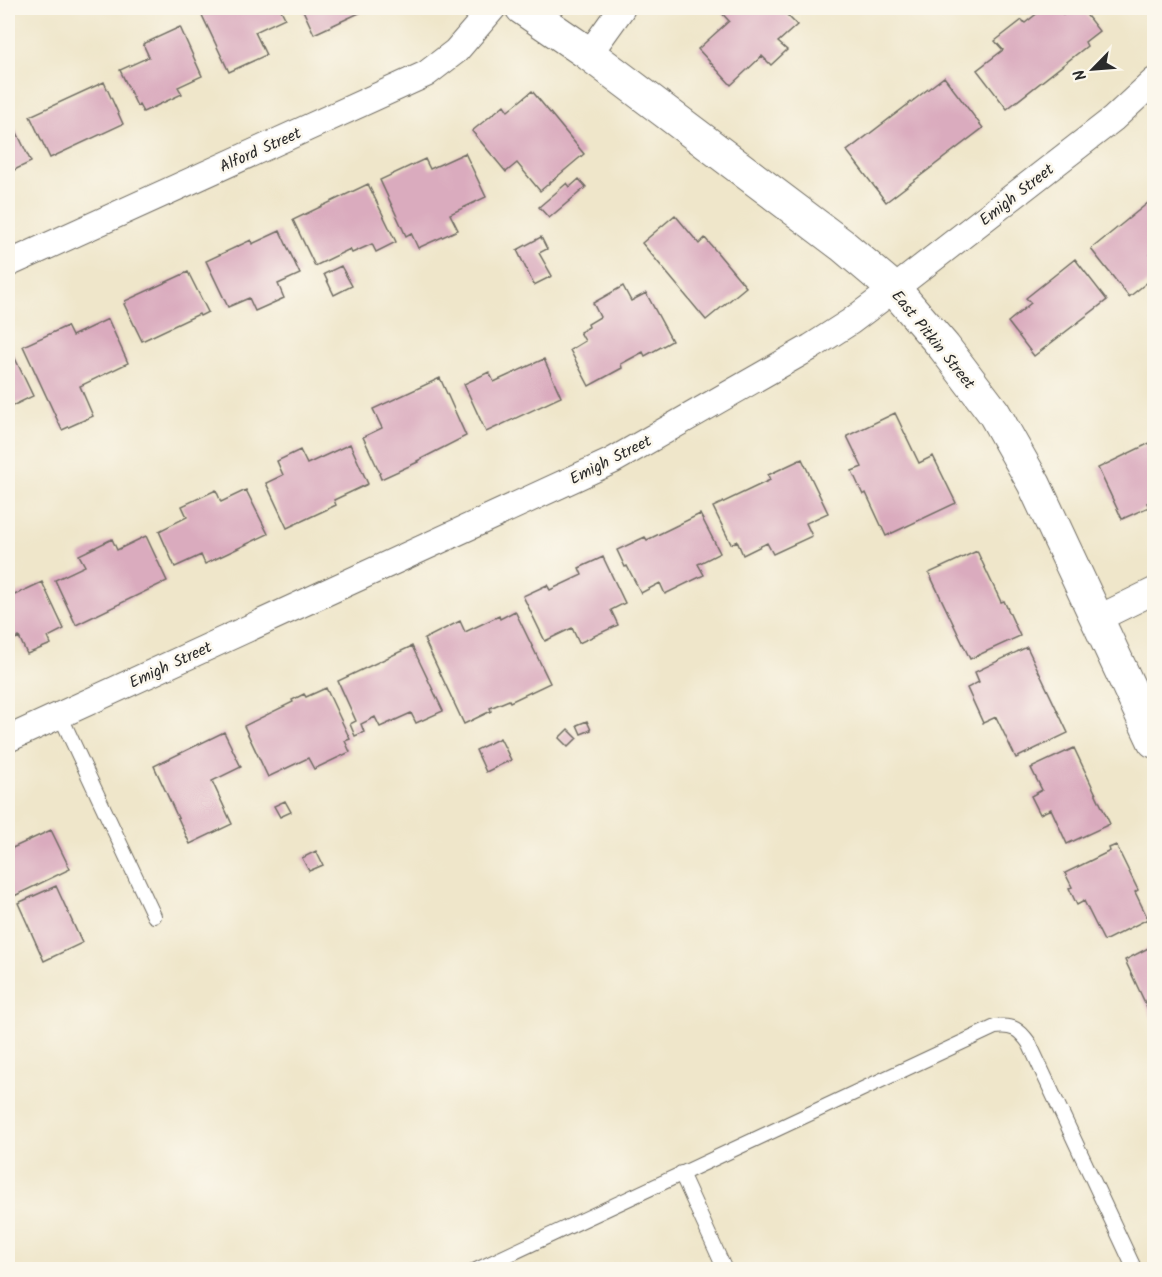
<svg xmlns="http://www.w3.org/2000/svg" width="1162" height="1277" viewBox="0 0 1162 1277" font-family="Kalam,sans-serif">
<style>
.building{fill:#daabbe}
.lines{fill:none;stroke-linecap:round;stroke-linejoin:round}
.lane-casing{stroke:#706c63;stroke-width:16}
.street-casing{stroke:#706c63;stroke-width:28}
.secondary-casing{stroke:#706c63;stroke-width:35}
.lane{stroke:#fff;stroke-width:14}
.street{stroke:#fff;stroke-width:26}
.secondary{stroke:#fff;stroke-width:33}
.labels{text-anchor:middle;stroke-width:5;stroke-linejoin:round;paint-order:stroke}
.street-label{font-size:16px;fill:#2b2b2b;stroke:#fbf7ec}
</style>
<rect width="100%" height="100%" fill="#fbf7ec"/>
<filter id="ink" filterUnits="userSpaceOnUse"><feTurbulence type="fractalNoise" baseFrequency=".0167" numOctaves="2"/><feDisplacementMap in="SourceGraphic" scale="12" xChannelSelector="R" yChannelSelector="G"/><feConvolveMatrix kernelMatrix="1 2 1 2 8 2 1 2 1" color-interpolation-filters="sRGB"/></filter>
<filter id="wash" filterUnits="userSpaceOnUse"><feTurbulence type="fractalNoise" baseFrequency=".008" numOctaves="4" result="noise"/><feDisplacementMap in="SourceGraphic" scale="24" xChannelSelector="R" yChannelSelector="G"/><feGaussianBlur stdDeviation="1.35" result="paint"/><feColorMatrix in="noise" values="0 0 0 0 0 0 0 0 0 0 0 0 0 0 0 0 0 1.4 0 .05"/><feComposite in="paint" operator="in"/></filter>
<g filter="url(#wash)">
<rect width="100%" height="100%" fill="#efe6ca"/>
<g id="blocks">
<!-- building -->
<path class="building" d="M212,8H280L285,18L255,32L266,55L229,72L201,13Z
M302,8H370L314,34Z
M721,8H780L797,25L778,42L787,50L771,65L762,56L731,85L698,49L729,21L719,10Z
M1044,8H1055L1056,9L1058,8L1063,14L1071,8H1081L1099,31L1085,42L1087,46L1007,109L977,70L1003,50L995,41L1022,20L1025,23Z
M180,27L202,76L178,87L182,94L143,112L139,105L137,106L120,70L149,57L143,44Z
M944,77L983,128L886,202L847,151Z
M104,82L123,124L50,158L30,116Z
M532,91L584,154L540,191L517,163L506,172L472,131L504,105L508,111Z
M11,120L31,162L8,173V122Z
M465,153L486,197L450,214L458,230L418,248L411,233L406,236L380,180L425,159L430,169Z
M579,179L586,187L549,218L539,207L567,183L570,187Z
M368,184L396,242L376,252L372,244L352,253L350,249L315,266L293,220Z
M1154,198V251L1150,254L1154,259V277L1129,297L1091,249Z
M675,215L699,244L705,238L746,287L706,320L642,243Z
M280,231L300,274L278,284L284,298L255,311L249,298L228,307L206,261L251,240L252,244Z
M541,237L547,249L539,253L552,276L534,285L517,250Z
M1075,259L1107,300L1034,356L1008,322L1031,303L1026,298Z
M341,266L352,286L334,295L324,274Z
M188,272L208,312L200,316L199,314L142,341L124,304L126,303L125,301Z
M623,286L631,301L646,293L672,341L645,356L643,352L621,364L622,368L589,386L570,350L585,341L580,332L589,327L588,324L600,317L593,303Z
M108,319L128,363L80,386L93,416L62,430L23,346L67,326L72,336Z
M12,352L33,396L8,408V354Z
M544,359L561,397L486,432L464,384L489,372L494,382Z
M440,378L466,436L417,461L418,462L381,479L379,474L380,473L363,437L382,428L373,409Z
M895,413L919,463L933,456L956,503L886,536L866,493L863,495L852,471L862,467L847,436Z
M1154,441V500L1147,503L1149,507L1122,519L1098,468Z
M350,444L368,484L334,500L336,505L287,528L266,483L283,475L277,461L300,450L307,464Z
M802,459L828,513L806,523L812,536L773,554L767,543L743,555L737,541L731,544L713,507L770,480L768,475Z
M216,490L221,502L246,490L268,534L205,564L201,555L175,567L159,531L187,517L182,506Z
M700,514L720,553L698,564L704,575L665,594L660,583L641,593L627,566L625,567L617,550L645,537L647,540Z
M146,536L167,581L76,625L55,580L85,566L79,555L112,539L117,550Z
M977,551L1001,602L1004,601L1020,636L970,659L929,573Z
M603,557L625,603L611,610L618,625L579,643L572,628L545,641L523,596L547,585L550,590L582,575L579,568Z
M42,582L64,629L48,637L51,644L27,654L19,637L8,642V598Z
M515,611L550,683L510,702L509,700L490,708L491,711L464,724L424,639L460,621L465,632L499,616L500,619Z
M412,646L443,711L416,723L411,713L380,727L375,717L361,724L364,732L355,736L350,724L356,721L338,681Z
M1027,647L1068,733L1016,758L996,717L983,723L967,688L979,682L975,672Z
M326,688L350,739L345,741L350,752L314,769L308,758L268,777L244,726L293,702L292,700L304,694L306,697Z
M587,721L591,730L581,734L577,725Z
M568,729L577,738L568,747L559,738Z
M224,732L241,767L212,781L232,824L190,844L154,766Z
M500,738L511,760L486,772L476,750Z
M1074,748L1110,824L1067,844L1051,809L1040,814L1031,796L1042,790L1031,768Z
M285,801L291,812L280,817L274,806Z
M51,830L70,869L8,899V850Z
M1116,845L1138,890L1135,892L1148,919L1104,941L1084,901L1077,905L1069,888L1072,887L1065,873L1110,851L1109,848Z
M316,851L323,865L309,871L302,858Z
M56,886L82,943L44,961L18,903Z
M1154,945V1022L1125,960Z"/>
</g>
</g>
<g filter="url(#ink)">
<use href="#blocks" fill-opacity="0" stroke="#706c63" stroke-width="1.5"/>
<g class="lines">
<defs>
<path id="lane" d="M60,715L154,916
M681,1173L725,1270
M476,1270L995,1027C1013,1025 1019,1029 1029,1043L1135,1270"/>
<path id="street" d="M589,54L622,8
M8,264L426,74L456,51L493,8
M1097,619L1154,591
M8,739L612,461L811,347L850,322L894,289L1113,119L1154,81"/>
<path id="secondary" d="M522,8L589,54L842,245L894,289L944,347L994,413L1034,484L1154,741"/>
</defs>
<!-- lane casing -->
<use href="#lane" class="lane-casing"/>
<!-- street casing -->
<use href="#street" class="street-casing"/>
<!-- secondary casing -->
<use href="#secondary" class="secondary-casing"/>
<!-- lane -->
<use href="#lane" class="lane"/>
<!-- street -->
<use href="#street" class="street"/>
<!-- secondary -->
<use href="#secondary" class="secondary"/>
</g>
</g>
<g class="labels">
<!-- street labels -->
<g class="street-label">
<text transform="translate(260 149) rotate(-24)" y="6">Alford Street</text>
<text transform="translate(1016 194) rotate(-38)" y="6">Emigh Street</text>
<text transform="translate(934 339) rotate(51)" y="6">East Pitkin Street</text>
<text transform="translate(610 459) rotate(-27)" y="6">Emigh Street</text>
<text transform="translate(170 664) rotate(-25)" y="6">Emigh Street</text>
</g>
</g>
<!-- margin -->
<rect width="1162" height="1277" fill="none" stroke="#fbf7ec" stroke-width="30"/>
<!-- north arrow -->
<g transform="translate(1093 69) rotate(245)" stroke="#fbf7ec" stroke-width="4.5" paint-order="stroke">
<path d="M0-4.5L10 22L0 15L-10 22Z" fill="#2b2b2b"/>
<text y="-9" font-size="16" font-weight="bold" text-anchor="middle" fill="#2b2b2b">N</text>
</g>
</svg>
